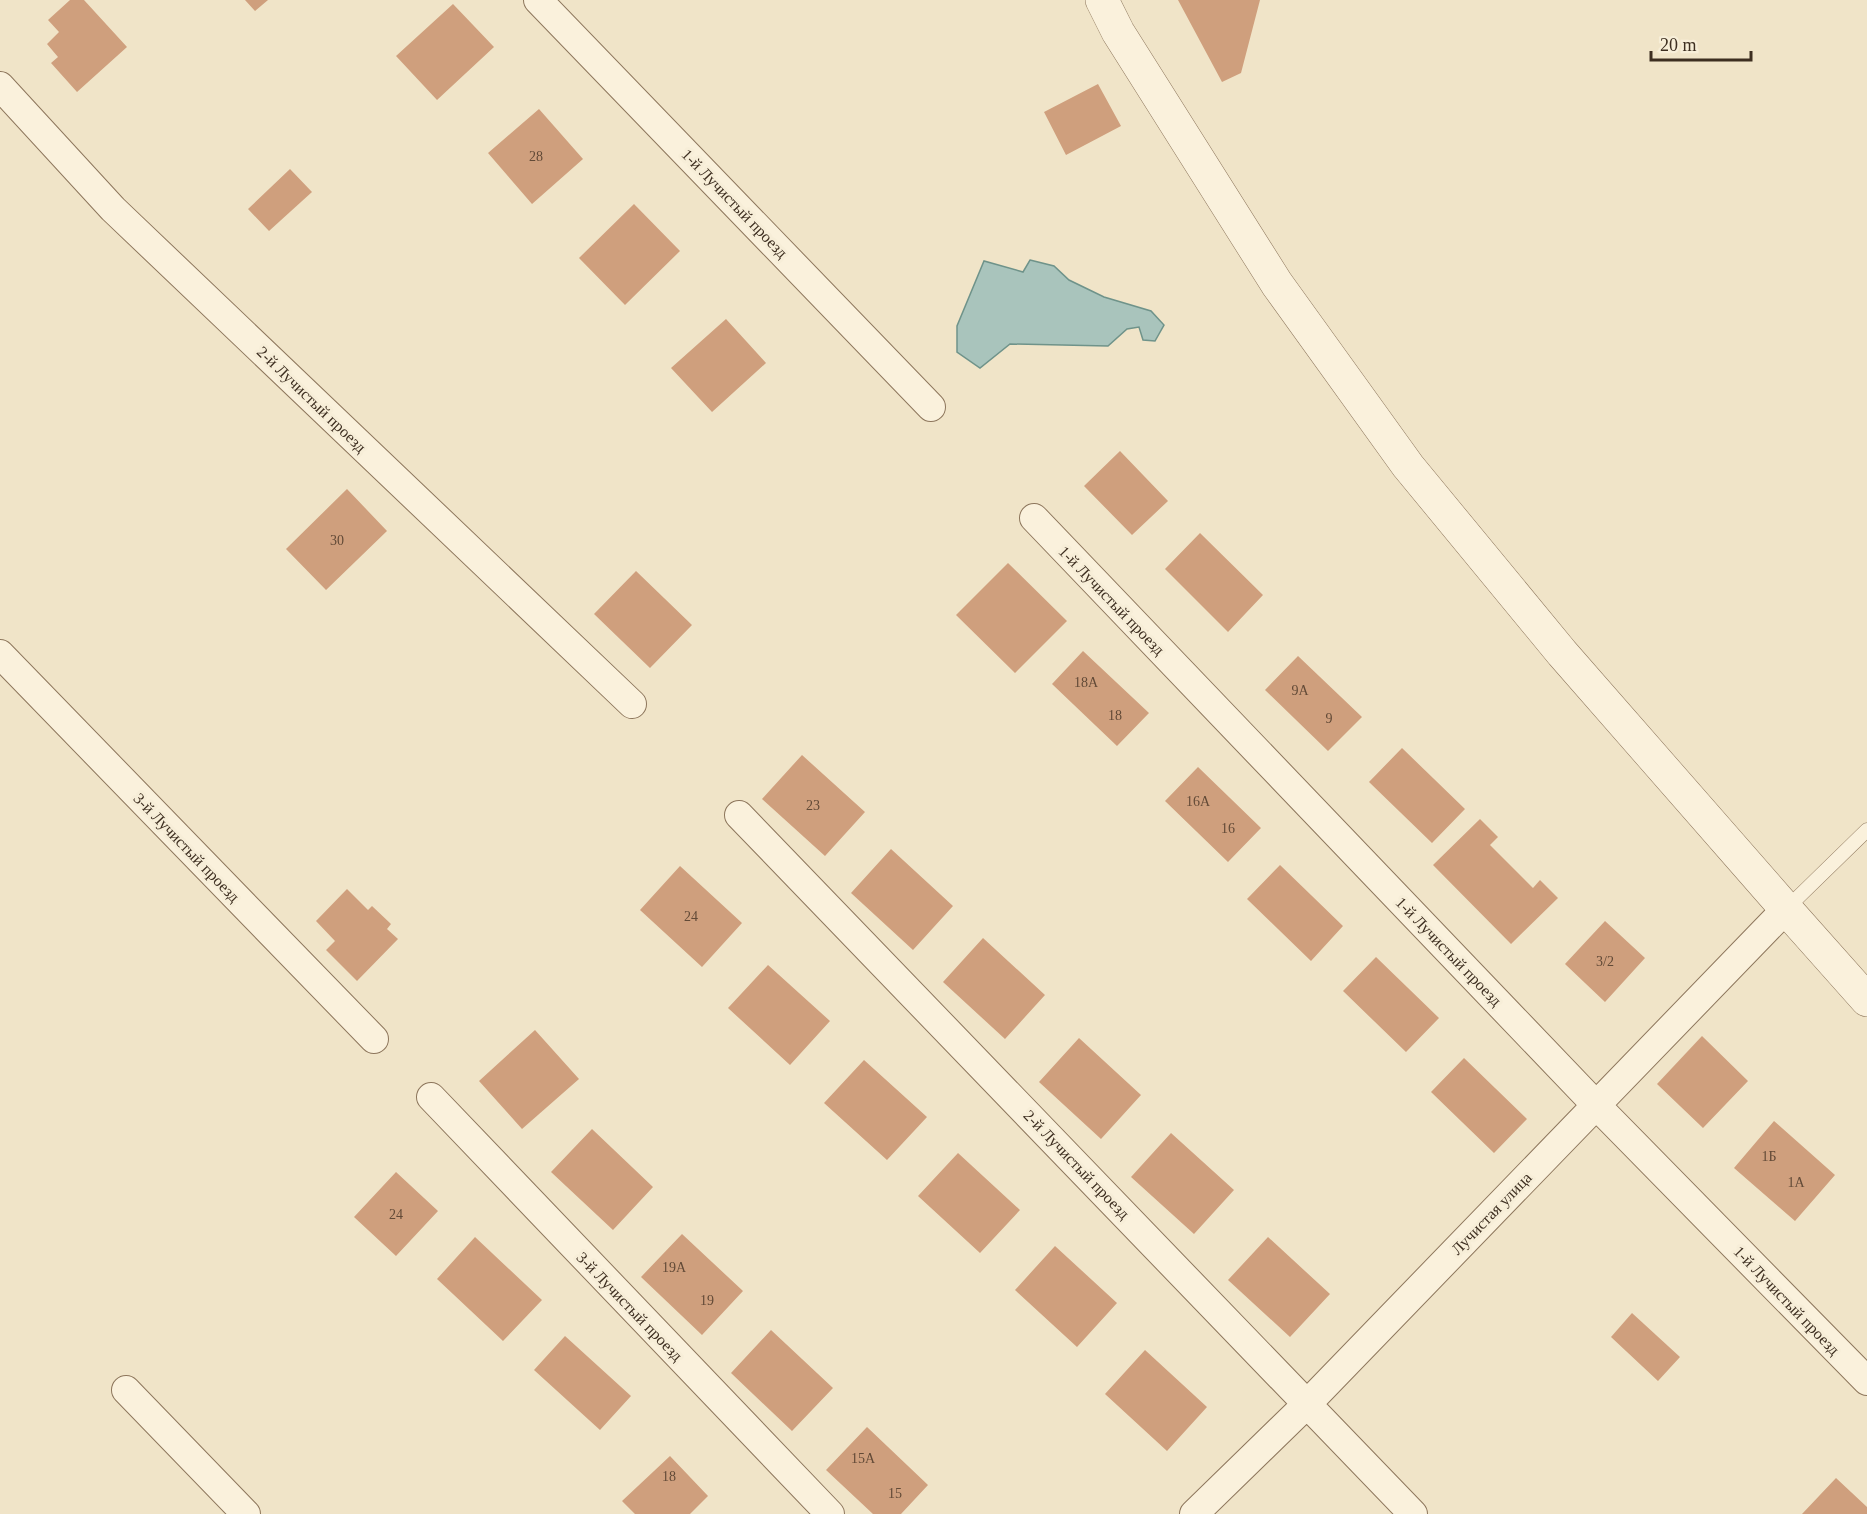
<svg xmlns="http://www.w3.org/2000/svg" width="1867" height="1514" viewBox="0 0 1867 1514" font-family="'Times New Roman',serif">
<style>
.water{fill:#a9c4bc;stroke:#6f938a;stroke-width:1.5}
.building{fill:#cf9f7d}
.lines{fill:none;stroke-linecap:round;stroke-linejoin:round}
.service-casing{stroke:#8d765c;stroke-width:15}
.minor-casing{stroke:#8d765c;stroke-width:30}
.tertiary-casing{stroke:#8d765c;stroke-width:34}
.service{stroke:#faf1dc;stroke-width:14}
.minor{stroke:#faf1dc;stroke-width:28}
.tertiary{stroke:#faf1dc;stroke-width:33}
.labels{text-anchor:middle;stroke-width:6;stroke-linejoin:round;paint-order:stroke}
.number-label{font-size:14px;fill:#624a37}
.street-label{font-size:16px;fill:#3d2e20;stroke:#f7eed8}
</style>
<rect width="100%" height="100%" fill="#f0e4c8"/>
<!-- water -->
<path class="water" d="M1030,260L1054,266L1069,280L1104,297L1151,311L1164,325L1155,341L1143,340L1139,327L1127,329L1108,346L1010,344L980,368L957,352V326L984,261L1023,272Z"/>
<!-- building -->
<path class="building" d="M70,0H84L127,47L77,92L51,63L58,57L47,44L59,32L48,20Z
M245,0H268L255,11Z
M1178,0H1260L1241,73L1222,82Z
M453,4L494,47L437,100L396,56Z
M1098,84L1121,126L1066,155L1044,112Z
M539,109L583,159L532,204L488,153Z
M290,169L312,192L269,231L248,209Z
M634,204L680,251L625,305L579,258Z
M726,319L766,363L712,412L671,368Z
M1120,451L1168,501L1132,535L1084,486Z
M347,489L387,531L326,590L286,549Z
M1200,533L1263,595L1228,632L1165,569Z
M1008,563L1067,621L1015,673L956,615Z
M636,571L692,625L650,668L594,614Z
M1083,651L1149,713L1117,746L1052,684Z
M1298,656L1362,717L1328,751L1265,690Z
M1402,748L1465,809L1432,843L1369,782Z
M802,755L865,812L825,856L762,799Z
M1198,767L1261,828L1228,862L1165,801Z
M1480,819L1498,837L1490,845L1533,888L1540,880L1558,898L1511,944L1433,865Z
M891,849L953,906L913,950L851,893Z
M1280,865L1343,926L1311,961L1247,899Z
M680,866L742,923L702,967L640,910Z
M347,889L368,910L372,906L391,924L387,929L398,939L357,981L326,950L335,941L316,921Z
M1605,921L1645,958L1605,1002L1565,964Z
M983,938L1045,995L1005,1039L943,982Z
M1376,957L1439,1018L1406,1052L1343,991Z
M768,965L830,1021L790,1065L728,1008Z
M535,1030L579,1079L522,1129L479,1081Z
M1702,1036L1748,1081L1703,1128L1657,1084Z
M1079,1038L1141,1095L1101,1139L1039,1082Z
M1464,1058L1527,1119L1494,1153L1431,1092Z
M864,1060L927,1117L887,1160L824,1103Z
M1774,1121L1835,1175L1795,1221L1734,1168Z
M592,1129L653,1187L613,1230L551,1172Z
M1171,1133L1234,1190L1194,1234L1131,1177Z
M958,1153L1020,1210L980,1253L918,1196Z
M396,1172L438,1211L396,1256L354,1217Z
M682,1234L743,1291L702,1335L641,1277Z
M475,1237L542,1300L503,1341L437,1279Z
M1268,1237L1330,1294L1290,1337L1228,1280Z
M1055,1246L1117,1303L1077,1347L1015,1290Z
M1632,1313L1680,1357L1658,1381L1611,1337Z
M771,1330L833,1388L792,1431L731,1373Z
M565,1336L631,1396L600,1430L534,1370Z
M1145,1350L1207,1407L1167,1451L1105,1394Z
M867,1427L928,1485L901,1514H873L826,1470Z
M670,1456L708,1496L690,1514H635L622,1501Z
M1836,1478L1867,1507V1514H1802Z"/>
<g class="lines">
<defs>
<path id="service" d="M1786,909L1867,830"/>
<path id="minor" d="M538,0L931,407
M0,86L113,209L632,704
M1034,518L1595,1104L1867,1381
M0,654L374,1039
M739,815L1413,1514
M431,1097L830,1514
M126,1390L246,1514
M1194,1514L1308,1403L1786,909"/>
<path id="tertiary" d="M1102,0L1118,32L1277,284L1408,466L1562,653L1786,909L1867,1000"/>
</defs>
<!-- service casing -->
<use href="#service" class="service-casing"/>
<!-- minor casing -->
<use href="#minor" class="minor-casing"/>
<!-- tertiary casing -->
<use href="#tertiary" class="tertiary-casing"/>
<!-- service -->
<use href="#service" class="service"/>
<!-- minor -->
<use href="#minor" class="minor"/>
<!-- tertiary -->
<use href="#tertiary" class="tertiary"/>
</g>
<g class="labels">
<!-- number labels -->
<g class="number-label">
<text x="536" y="161">28</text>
<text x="337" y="545">30</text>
<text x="1086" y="687">18А</text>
<text x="1300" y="695">9А</text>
<text x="1115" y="720">18</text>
<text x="1329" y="723">9</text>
<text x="1198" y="806">16А</text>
<text x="813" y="810">23</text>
<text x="1228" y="833">16</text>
<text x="691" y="921">24</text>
<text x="1605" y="966">3/2</text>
<text x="1769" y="1161">1Б</text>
<text x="1796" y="1187">1А</text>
<text x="396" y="1219">24</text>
<text x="674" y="1272">19А</text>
<text x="707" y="1305">19</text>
<text x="863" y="1463">15А</text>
<text x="669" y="1481">18</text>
<text x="895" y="1498">15</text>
</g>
<!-- street labels -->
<g class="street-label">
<text transform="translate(735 203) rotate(46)" y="6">1-й Лучистый проезд</text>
<text transform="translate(312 399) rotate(44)" y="6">2-й Лучистый проезд</text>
<text transform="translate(1112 600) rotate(46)" y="6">1-й Лучистый проезд</text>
<text transform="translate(187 847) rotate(46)" y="6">3-й Лучистый проезд</text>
<text transform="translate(1449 951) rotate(46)" y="6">1-й Лучистый проезд</text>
<text transform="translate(1077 1164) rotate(46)" y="6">2-й Лучистый проезд</text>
<text transform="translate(1491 1213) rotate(-46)" y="6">Лучистая улица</text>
<text transform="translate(1787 1300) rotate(46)" y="6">1-й Лучистый проезд</text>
<text transform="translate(630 1306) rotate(46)" y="6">3-й Лучистый проезд</text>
</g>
</g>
<!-- scale -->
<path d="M1651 51v9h100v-9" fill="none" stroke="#3d2e20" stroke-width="3"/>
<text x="1660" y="51" font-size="18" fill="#3d2e20" stroke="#f7eed8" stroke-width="4.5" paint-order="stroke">20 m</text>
</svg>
